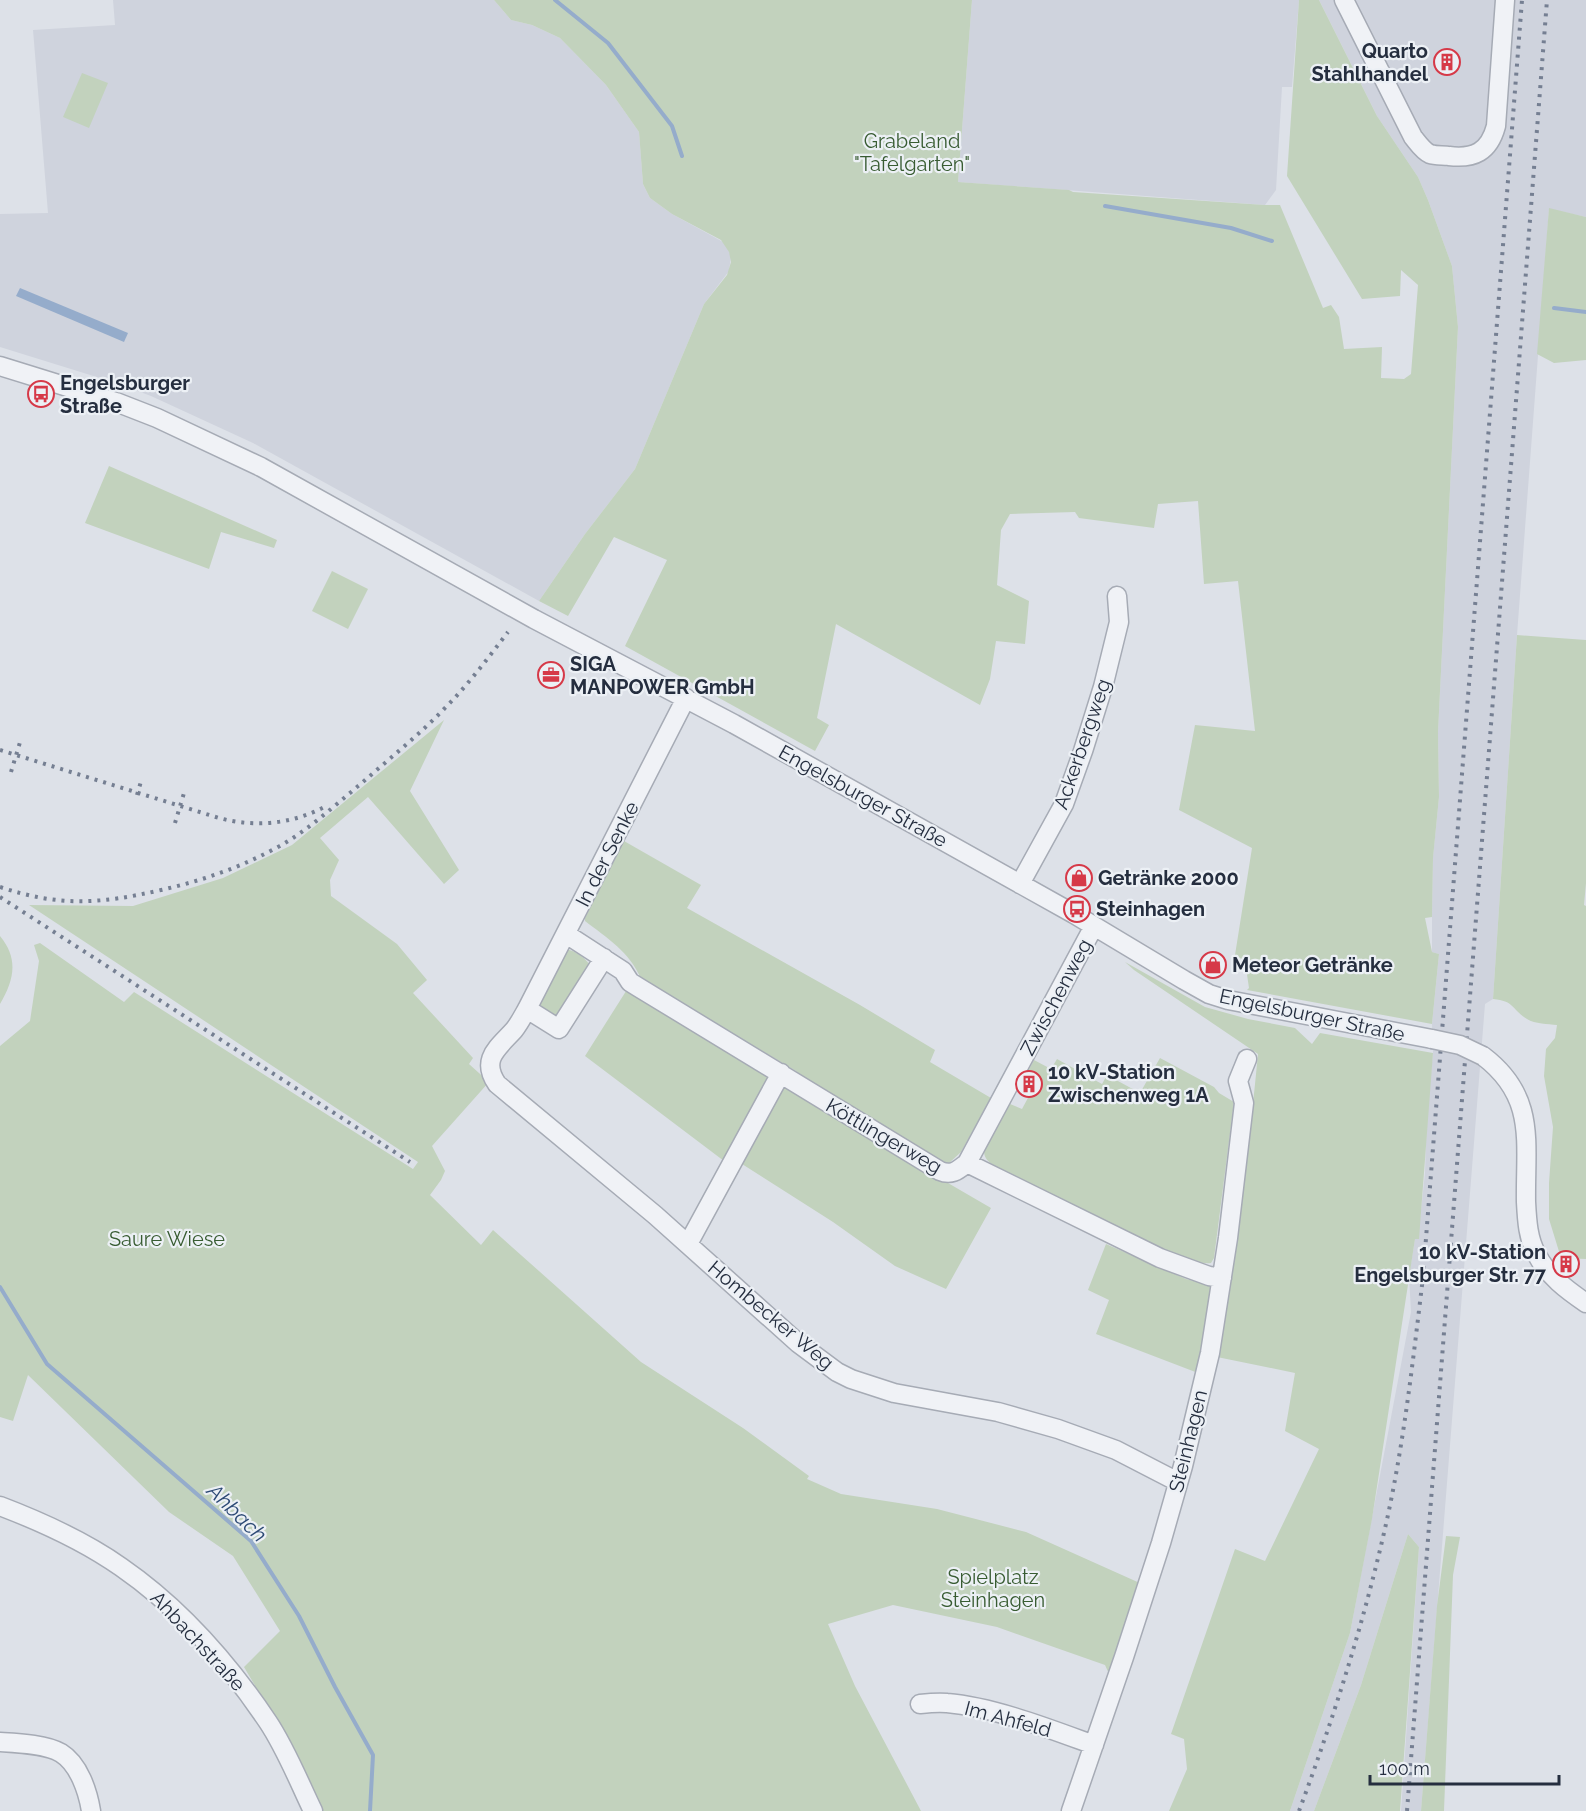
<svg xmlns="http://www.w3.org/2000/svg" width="1586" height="1811" viewBox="0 0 1586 1811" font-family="Raleway,sans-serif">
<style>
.built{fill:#cfd3dd}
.green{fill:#c2d2bd}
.water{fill:#95accb}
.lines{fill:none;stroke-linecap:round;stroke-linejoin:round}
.stream{stroke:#95accb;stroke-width:4}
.minor-casing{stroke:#a6abb5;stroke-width:21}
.minor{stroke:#f0f2f6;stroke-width:18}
.rail{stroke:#757f92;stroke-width:4;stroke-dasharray:3 6;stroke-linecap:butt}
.minor-bridge-casing{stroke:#a6abb5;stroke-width:21;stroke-linecap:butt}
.minor-bridge{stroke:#f0f2f6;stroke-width:18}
.labels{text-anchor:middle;stroke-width:4.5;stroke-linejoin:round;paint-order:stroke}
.poi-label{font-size:20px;font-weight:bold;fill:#252e3f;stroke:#ecf0f5;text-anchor:start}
.park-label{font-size:20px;fill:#385c32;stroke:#ecf0f5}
.street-label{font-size:20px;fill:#252e3f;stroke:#ecf0f5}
.water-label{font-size:21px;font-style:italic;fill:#2d4a75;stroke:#ecf0f5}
</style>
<rect width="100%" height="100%" fill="#dde1e8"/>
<!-- built -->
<path class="built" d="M113,0H494L511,20L532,25L560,38L606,85L639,132L643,184L650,198L672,214L725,243L731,256L729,271L704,304L635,469L585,534L539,601L253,443L151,396L116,383L0,347V214L48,213L33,30L115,25Z
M972,0H1299L1292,87H1282L1276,190L1265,205L958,182Z
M1319,0H1586V217L1549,209L1517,635L1493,999L1485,1004L1421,1811H1401L1419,1547L1408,1534L1361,1685L1314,1811H1290L1350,1633L1411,1312L1409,1276L1415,1239H1418L1425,1173L1427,1112L1433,1053L1432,1024L1439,954L1432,952V917L1433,857L1439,797L1438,732L1458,327L1452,266L1428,200L1418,177L1377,116Z"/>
<!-- green -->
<path class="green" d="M494,0H972L958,182L1069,190L1073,192L1265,205H1280L1323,308L1331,305L1339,317L1344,349L1382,347L1381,378L1404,379L1411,374L1418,285L1401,270L1400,296L1362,299L1287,176L1299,0H1319L1377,116L1418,177L1428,200L1452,266L1458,327L1438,732L1439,797L1433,858L1432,917L1425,918L1432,952L1439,954L1432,1024L1247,990L1249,988L1245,961L1235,955L1252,848L1179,810L1195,725L1255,731L1238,581L1204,584L1198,501L1158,504L1154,528L1079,518L1075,512L1010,514L1001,530L997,585L1029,601L1025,644L996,641L990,679L980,705L836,624L817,718L829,725L815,751L625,646L667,560L614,537L568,616L539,601L585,534L635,469L704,304L727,275L731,262L729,252L721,240L672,214L650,198L643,184L639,132L606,85L560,38L532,25L511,20Z
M82,73L108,83L89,128L63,117Z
M1549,208L1586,217V360L1554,363L1537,354Z
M109,466L277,540L274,548L221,532L209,569L85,523Z
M332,571L368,589L348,629L312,611Z
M1517,635L1586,640V883L1584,905L1586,906V1259L1561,1258L1549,1219V1183L1553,1127L1544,1076L1546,1049L1555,1038L1557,1025C1548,1024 1535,1024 1527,1019C1511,1009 1515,1001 1493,999Z
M444,720L410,791L459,870L444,884L368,797L320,838L339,860L330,880L331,896L397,944L427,980L413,993L473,1058L469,1064L489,1082L432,1146L445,1171L441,1180L430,1195L481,1245L493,1230L641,1362L743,1428L809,1476L807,1479L841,1494L937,1509L1026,1532L1142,1584L1110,1676L1105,1665L997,1627L893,1605L828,1624L855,1686L921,1811H321L289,1743L244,1667L280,1631L233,1556L169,1512L28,1375L13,1421L0,1417V1046L30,1021L39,961L34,945L40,943L124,1002L134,992L413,1169L418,1162L29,905L133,906L223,878L292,845Z
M624,841L701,885L687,908L860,1005L935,1050L930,1062L991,1098L961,1152L948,1164H941L805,1083L796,1071L641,979C630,952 607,938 585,921V918Z
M0,936C19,959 14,980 0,1004Z
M563,949C574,949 588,959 592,969L558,1018L536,1007Z
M1125,962L1205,1007L1248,1019L1295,1028L1312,1044L1320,1033L1433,1053L1419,1239H1415L1372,1519L1350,1633L1290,1811H1169L1187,1769L1184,1739L1171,1734L1235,1549L1265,1561L1319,1449L1285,1431L1295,1373L1217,1357C1237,1257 1248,1156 1258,1054L1134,970Z
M628,988L824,1111L991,1208L946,1289L895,1266L833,1222L742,1164L724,1161L585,1056Z
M1160,1058L1214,1087L1219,1093L1234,1102L1214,1258L1211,1263C1180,1268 1039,1189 1004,1171C995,1166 984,1162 984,1151L1010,1104L1022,1109L1036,1083L1025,1077L1034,1060L1051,1069L1057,1059L1102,1084L1107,1075L1140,1093Z
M1106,1244L1186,1279L1212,1286L1198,1373L1096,1334L1109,1300L1088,1290Z
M1408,1534L1419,1547L1400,1811H1314L1361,1685Z
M1446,1536L1460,1537L1453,1575L1444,1811H1421L1437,1606Z"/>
<!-- water -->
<path class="water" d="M20,288L128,333L124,342L16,296Z"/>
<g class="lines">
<!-- stream -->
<path class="stream" d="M555,0L608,43L672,126L682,156
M1105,206L1231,228L1272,241
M1554,308L1586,312
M0,1287L47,1364L251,1541L299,1616L335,1687L373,1755L370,1811"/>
<defs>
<path id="minor" d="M1344,0L1413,137C1418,143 1423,151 1430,154C1436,156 1444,155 1449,156C1474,159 1489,152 1496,126L1505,0
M0,366L116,402L157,418L261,467L534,619L734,724L1074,914L1184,980L1209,994L1228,1000L1432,1039
M686,698L527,1009C523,1016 519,1024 514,1030C498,1048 480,1059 497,1084L655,1215L798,1343L837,1372L851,1379L894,1393L998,1412L1058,1429L1116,1450L1178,1482
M1020,884L1064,804L1083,751L1103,687L1119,622L1117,596
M566,934L623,971L630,982L638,987L940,1171C952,1176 958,1170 967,1163L1160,1258L1209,1276L1222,1278
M527,1009L559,1029L604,958
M1483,1056C1537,1097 1525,1142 1526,1202C1527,1221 1528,1239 1537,1255C1548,1276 1567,1290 1586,1303
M967,1163L1094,926
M688,1244L781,1073
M0,1506C42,1522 84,1541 121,1567C179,1607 229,1664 268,1722C286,1749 299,1782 313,1811
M920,1704C929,1703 938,1702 947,1703C994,1707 1050,1729 1094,1745
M0,1742C17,1743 46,1744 61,1753C79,1764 88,1792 91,1811
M1071,1811L1124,1657L1161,1543L1183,1466L1210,1353L1228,1238L1244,1103L1238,1081L1247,1059"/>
</defs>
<!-- minor casing -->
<use href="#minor" class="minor-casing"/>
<!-- minor -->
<use href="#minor" class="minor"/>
<!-- rail -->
<path class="rail" d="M0,750L219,818C256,828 294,824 328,805
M11,772L21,739
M137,795L142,778
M175,823L184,793
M0,887C60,907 100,904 161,890C201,881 239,868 276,848C308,831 335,805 363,782C390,758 419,735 444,709C468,685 488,658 508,632
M0,897L410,1162
M1299,1811C1334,1717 1364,1622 1386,1524C1404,1443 1413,1360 1423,1277L1522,0
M1407,1811L1547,0"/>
<defs>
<path id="minor-bridge" d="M1432,1039L1460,1045L1483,1056"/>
</defs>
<!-- minor-bridge casing -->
<use href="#minor-bridge" class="minor-bridge-casing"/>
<!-- minor-bridge -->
<use href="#minor-bridge" class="minor-bridge"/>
</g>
<!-- icons -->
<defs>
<symbol id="building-ring" viewBox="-11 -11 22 22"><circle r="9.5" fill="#ecf0f5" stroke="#d63948" stroke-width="1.5"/><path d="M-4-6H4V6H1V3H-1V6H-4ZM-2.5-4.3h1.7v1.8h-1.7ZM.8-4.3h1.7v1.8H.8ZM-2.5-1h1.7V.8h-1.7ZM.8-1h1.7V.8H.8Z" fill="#d63948"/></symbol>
<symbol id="bus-ring" viewBox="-11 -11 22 22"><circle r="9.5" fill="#ecf0f5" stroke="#d63948" stroke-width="1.5"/><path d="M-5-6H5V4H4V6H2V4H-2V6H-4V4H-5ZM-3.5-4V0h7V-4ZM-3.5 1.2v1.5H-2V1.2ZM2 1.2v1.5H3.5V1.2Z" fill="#d63948"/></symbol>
<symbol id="office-ring" viewBox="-11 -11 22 22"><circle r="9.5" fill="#ecf0f5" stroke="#d63948" stroke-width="1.5"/><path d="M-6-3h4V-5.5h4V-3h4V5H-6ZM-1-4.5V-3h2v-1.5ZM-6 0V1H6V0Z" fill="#d63948"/></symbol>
<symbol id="shop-ring" viewBox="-11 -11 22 22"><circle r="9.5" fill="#ecf0f5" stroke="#d63948" stroke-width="1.5"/><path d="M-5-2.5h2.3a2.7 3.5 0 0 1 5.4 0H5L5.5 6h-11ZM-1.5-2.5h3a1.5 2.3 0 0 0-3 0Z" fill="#d63948"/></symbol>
</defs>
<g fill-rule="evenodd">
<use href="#building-ring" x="1432" y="47" width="30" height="30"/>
<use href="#bus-ring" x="26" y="379" width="30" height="30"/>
<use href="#office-ring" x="536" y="660" width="30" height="30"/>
<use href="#shop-ring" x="1064" y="863" width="30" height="30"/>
<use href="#bus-ring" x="1062" y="894" width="30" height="30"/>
<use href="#shop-ring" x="1198" y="950" width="30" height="30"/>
<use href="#building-ring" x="1014" y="1069" width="30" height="30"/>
<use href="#building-ring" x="1551" y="1249" width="30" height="30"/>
</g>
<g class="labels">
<!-- poi labels -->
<g class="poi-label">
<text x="1428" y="58" text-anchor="end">Quarto<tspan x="1428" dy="23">Stahlhandel</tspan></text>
<text x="60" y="390">Engelsburger<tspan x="60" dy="23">Straße</tspan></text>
<text x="570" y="671">SIGA<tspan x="570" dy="23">MANPOWER GmbH</tspan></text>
<text x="1098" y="885">Getränke 2000</text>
<text x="1096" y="916">Steinhagen</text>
<text x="1232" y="972">Meteor Getränke</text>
<text x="1048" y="1079">10 kV-Station<tspan x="1048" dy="23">Zwischenweg 1A</tspan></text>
<text x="1546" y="1259" text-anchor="end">10 kV-Station<tspan x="1546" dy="23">Engelsburger Str. 77</tspan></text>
</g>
<!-- park labels -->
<g class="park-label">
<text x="912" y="148">Grabeland<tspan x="912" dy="23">"Tafelgarten"</tspan></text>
<text x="167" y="1246">Saure Wiese</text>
<text x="993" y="1584">Spielplatz<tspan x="993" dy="23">Steinhagen</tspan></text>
</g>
<!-- street labels -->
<g class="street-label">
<text transform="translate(1082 744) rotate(-71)" y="7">Ackerbergweg</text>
<text transform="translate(863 796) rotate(29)" y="7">Engelsburger Straße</text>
<text transform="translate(607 854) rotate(-63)" y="7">In der Senke</text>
<text transform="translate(1056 997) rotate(-62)" y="7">Zwischenweg</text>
<text transform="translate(1312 1015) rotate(12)" y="7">Engelsburger Straße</text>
<text transform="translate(884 1136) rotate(30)" y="7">Köttlingerweg</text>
<text transform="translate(771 1315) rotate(40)" y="7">Hombecker Weg</text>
<text transform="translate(1188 1441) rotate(-76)" y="7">Steinhagen</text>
<text transform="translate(198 1641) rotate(47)" y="7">Ahbachstraße</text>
<text transform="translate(1008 1719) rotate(15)" y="7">Im Ahfeld</text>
</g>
<!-- water labels -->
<g class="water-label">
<text transform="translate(237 1513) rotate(44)" y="7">Ahbach</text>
</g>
</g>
<!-- scale -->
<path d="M1370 1775v9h189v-9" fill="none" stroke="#252e3f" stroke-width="3"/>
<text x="1379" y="1775" font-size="18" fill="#252e3f" stroke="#ecf0f5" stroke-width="4.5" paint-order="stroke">100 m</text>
</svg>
